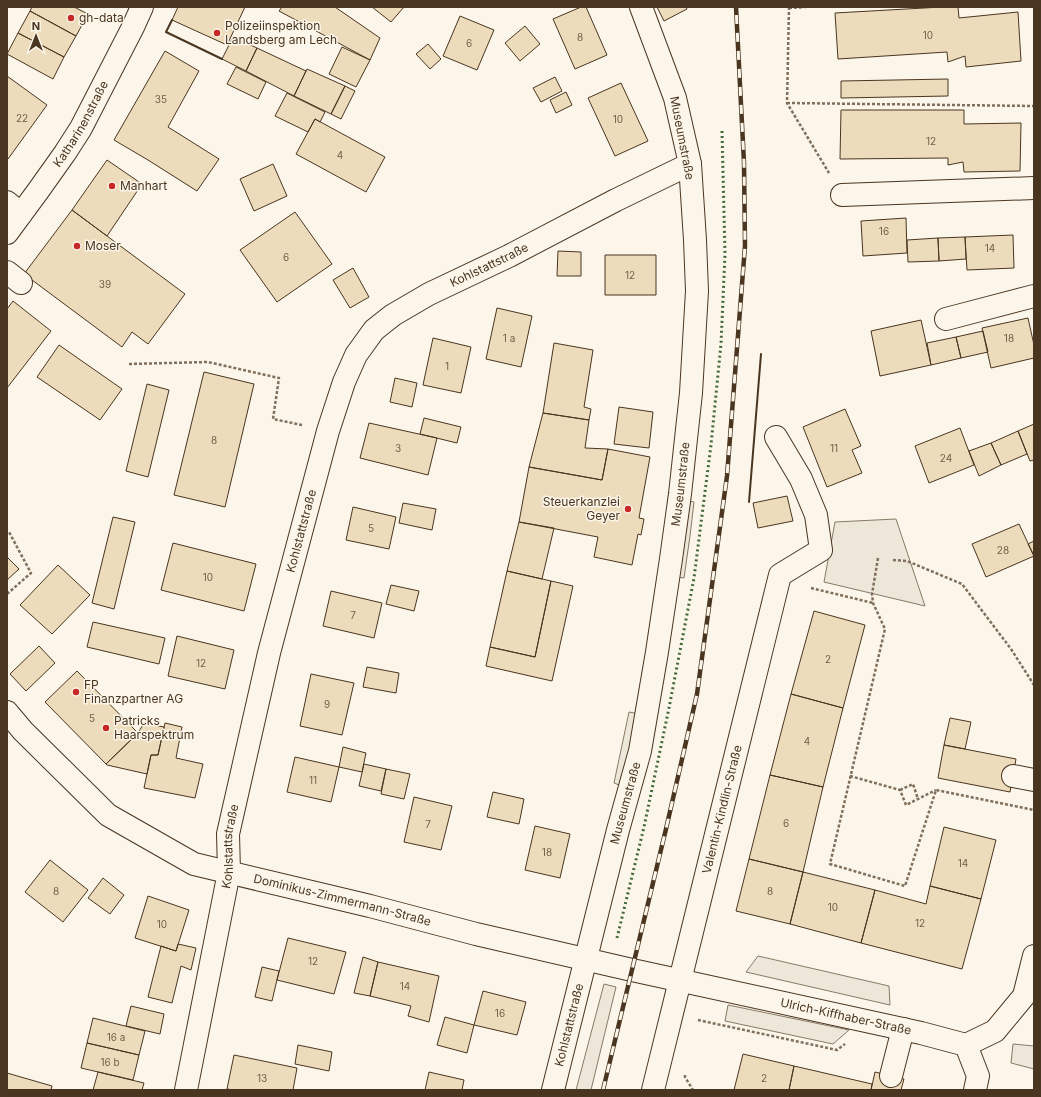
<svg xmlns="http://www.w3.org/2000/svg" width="1041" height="1097" viewBox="0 0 1041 1097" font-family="Inter,sans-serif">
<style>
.green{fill:#ede6d9;stroke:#887966}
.parking{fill:#ede7d9;stroke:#887966}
.building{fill:#ecdcbc;stroke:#4a3520}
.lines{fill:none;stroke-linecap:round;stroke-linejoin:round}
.minor-casing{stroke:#4a3520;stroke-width:24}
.major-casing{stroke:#4a3520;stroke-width:24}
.path{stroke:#7f6f5c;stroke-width:2.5;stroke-dasharray:3 2;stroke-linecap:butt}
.minor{stroke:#fbf6e9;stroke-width:22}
.major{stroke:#fbf6e9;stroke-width:22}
.rail-casing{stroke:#4a3520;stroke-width:4.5}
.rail{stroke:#fbf6e9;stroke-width:3;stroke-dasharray:9;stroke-linecap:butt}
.hedge{stroke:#436837;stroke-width:3;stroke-dasharray:2 3;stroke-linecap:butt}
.wall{stroke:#4a3520;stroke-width:2}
.poi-dot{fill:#c62828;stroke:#fbf6e9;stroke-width:1.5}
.labels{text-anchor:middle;stroke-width:3;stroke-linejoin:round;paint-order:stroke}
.number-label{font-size:10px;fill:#725f47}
.poi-label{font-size:12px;fill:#4a3520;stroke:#fbf6e9;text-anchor:start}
.street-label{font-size:12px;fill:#4a3520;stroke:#fbf6e9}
</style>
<rect width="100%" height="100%" fill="#fbf6e9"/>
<!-- green -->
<path class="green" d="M604,984L616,987L591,1090H576Z"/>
<!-- parking -->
<path class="parking" d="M683,500L694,502L690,536L684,578L672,576Z
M896,519L925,606L824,582L835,522Z
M629,712L640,714L624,787L614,783Z
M758,956L889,986L890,1005L746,972Z
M728,1005L849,1030L833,1044L725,1021Z
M1013,1044L1034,1046V1069L1011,1063Z"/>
<!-- building -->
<path class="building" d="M32,7H74L88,14L76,36L30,11Z
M178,7H245L227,45L172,20Z
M282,7H335L380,38L370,60L279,11Z
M372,7H404L391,22Z
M581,7H586L607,55L575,69L553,19Z
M657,7H686L687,9L664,21Z
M942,7H958L959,18L1018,12L1021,61L966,67L965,56L948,62L947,52L838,59L835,13Z
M30,11L76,36L64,57L18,33Z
M460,16L494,30L477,70L443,56Z
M525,26L540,44L520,61L505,43Z
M18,33L64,57L53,79L7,54Z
M233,37L257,48L246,71L222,59Z
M428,44L441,59L430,69L416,54Z
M342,47L370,60L356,87L329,74Z
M257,48L306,71L294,96L246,71Z
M165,51L199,71L168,127L219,159L197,191L148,160L114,140Z
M236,67L266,82L258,99L227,84Z
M307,69L345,86L331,114L294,96Z
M7,76L47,105L8,159L7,157Z
M555,77L562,91L541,102L533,88Z
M948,79V96L841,98V81Z
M621,83L648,141L615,156L588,98Z
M345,86L355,91L341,119L331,114Z
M566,92L572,105L556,113L550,100Z
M287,93L325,112L320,122L315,119L308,132L275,116Z
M841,110H964V124L1021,123L1020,171L964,172L963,162L948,165V158L840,159Z
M315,119L385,157L366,192L296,154Z
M107,160L142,184L107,236L72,210Z
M273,164L287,196L254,211L240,179Z
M72,210L185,294L148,344L132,332L122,347L24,274Z
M295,212L332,264L277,302L240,250Z
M906,218L907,253L863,256L861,221Z
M1013,235L1014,268L967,270L965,237Z
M965,237L966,259L939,261L938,238Z
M938,238L939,261L908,262L907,240Z
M558,251L581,252V276H557Z
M605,255H656V295H605Z
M353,268L369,297L350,308L333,280Z
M13,301L51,331L7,388V309Z
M497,308L532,316L521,367L486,359Z
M1028,318L1034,345V358L991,368L982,328Z
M921,320L931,365L880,376L871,331Z
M983,331L988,352L961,358L956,337Z
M956,337L961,358L931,365L927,343Z
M433,338L471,347L461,393L423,385Z
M554,343L593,350L584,407L591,409L589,420L543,413Z
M59,345L122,389L100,420L37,377Z
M204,372L254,384L225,507L174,495Z
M395,378L417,383L412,407L390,402Z
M147,384L169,390L148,477L126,471Z
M619,407L653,412L649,448L614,444Z
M845,409L861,446L852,450L862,473L827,487L803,427Z
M543,413L589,420L585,448L608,449L602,480L529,467Z
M424,418L461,427L457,443L420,434Z
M369,423L437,438L428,475L360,458Z
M1034,424V460L1030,461L1018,431Z
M960,428L974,465L929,483L915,446Z
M1018,431L1027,454L1001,465L991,443Z
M991,443L1001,465L979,476L969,451Z
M608,449L650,457L639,518L644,519L641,535L638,534L632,565L594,557L598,537L519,522L529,467L602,480Z
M787,496L793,521L758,528L753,503Z
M403,503L436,509L432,530L399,523Z
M353,507L396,517L389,549L346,540Z
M113,517L135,522L114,609L92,603Z
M519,522L554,528L542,579L507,571Z
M1019,524L1034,556L986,577L972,544Z
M1034,541V556L1028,544Z
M173,543L256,564L244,611L161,590Z
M7,557L19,569L7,580Z
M58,565L90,595L52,634L20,605Z
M507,571L551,581L535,657L490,647Z
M551,581L573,586L552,681L486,666L490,647L535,657Z
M391,585L419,591L414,611L386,604Z
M331,591L382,603L374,638L323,626Z
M814,611L865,625L843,708L791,694Z
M93,622L165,638L159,664L87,647Z
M177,636L234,650L225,689L168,676Z
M39,646L55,663L26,691L10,674Z
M367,667L399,673L396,693L363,687Z
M77,671L138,733L106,764L45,702Z
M311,674L354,683L342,735L300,726Z
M791,694L843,708L823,787L770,775Z
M950,718L971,722L965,749L944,745Z
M144,723L164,727L158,755H151L147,774L107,765L106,764L138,733Z
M165,723L182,727L176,758L203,764L195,798L144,788L151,755H158Z
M944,745L1016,759L1010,792L938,778Z
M343,747L366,753L362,772L339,767Z
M295,757L339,767L331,802L287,792Z
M364,764L386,769L381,791L359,786Z
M386,769L410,774L404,799L381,794Z
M770,775L823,787L803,872L749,859Z
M493,792L524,799L519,824L487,817Z
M414,797L452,806L441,850L404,842Z
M535,826L570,834L560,878L525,870Z
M944,827L996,840L981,899L930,886Z
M749,859L803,872L790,924L736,911Z
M50,860L88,890L63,922L25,892Z
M803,872L875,890L861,943L790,924Z
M103,878L124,895L110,914L88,898Z
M930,886L981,899L962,969L861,943L875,890L926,904Z
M148,896L189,910L176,951L135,938Z
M288,938L346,952L334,994L277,980Z
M178,944L196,948L191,970L181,966L172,1003L148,997L161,946L176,951Z
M363,957L378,962L370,996L354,993Z
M378,962L439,976L429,1022L408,1016L411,1006L370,996Z
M262,967L279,971L272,1001L255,997Z
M483,991L526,1002L517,1035L474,1025Z
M131,1006L164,1014L160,1034L126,1026Z
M445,1017L474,1025L467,1053L437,1045Z
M93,1018L145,1031L139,1055L87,1043Z
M87,1043L139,1055L133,1080L81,1068Z
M298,1045L332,1052L329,1071L295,1064Z
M743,1054L794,1066L789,1090H734Z
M234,1055L297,1068L293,1090H234L227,1089Z
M794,1066L872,1084L871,1090H789Z
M98,1072L144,1083L142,1090H93Z
M429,1072L464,1080L462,1090H425Z
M875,1072L904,1079L901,1090H871Z
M7,1073L52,1086L51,1090H7Z"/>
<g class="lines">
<defs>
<g id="minor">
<path d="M842,195L1034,188"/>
<path d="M7,202L21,214"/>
<path d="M7,272L21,283"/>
<path d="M946,319L1034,296"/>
<path id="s1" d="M7,712L23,731L108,815L194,864L370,906L476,934L632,970L921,1033L966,1045L978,1076L975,1090"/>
<path d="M1013,776L1034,780"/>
<path d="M966,1045L995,1031L1024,996L1034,956"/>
<path d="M891,1076L903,1029"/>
<path id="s2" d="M186,1090L229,872L228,834L269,653L328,431L344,382L356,355L374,330L393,315L429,294L509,256L616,200L690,164"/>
<path id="s3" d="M553,1090L618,830L640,751L657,652L671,559L680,494L691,393L697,291L695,240L690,164L675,98L641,7"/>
<path id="s4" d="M653,1090L780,575L821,550L816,515L801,479L776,437"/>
</g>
<g id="major">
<path id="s5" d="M7,233L38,191L65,153L81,128L133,27L142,7"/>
</g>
</defs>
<!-- minor casing -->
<use href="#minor" class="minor-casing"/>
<!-- major casing -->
<use href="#major" class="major-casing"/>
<!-- path -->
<path class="path" d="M789,7L787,103L829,173
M789,8L806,7
M787,103L1034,106
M129,364L208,362L279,378L273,419L302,425
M878,558L872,594L873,603L885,629L830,864L905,886L936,790L1034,810
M893,560L907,561L962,584L1011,649L1034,685
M811,588L873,603
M7,594L31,573L9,532
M850,776L900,790L906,805L936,790
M900,790L913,784L918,799
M698,1020L837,1050L845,1044
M685,1075V1077L693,1090"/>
<!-- minor -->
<use href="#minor" class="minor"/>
<!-- major -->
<use href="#major" class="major"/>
<defs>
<path id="rail" d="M603,1090L666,829L697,694L727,476L745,246L744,163L736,7"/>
</defs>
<!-- rail casing -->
<use href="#rail" class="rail-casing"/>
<!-- rail -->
<use href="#rail" class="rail"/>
<!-- hedge -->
<path class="hedge" d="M617,938L644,827L669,708L694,578L711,445L721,344L725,254L722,131"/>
<!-- wall -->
<path class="wall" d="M172,20L166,32L222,59
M749,502L761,354"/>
</g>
<!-- markers -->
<g class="poi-dot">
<circle cx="71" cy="18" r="4"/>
<circle cx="217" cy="33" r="4"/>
<circle cx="112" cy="186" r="4"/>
<circle cx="77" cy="246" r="4"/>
<circle cx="628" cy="509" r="4"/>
<circle cx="76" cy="692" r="4"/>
<circle cx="106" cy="728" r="4"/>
</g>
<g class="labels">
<!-- number labels -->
<g class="number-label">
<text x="928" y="39">10</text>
<text x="580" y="41">8</text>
<text x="469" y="47">6</text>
<text x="161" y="103">35</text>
<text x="22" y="122">22</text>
<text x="618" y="123">10</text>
<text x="931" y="145">12</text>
<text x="340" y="159">4</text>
<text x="884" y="235">16</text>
<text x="990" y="252">14</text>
<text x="286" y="261">6</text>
<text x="630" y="279">12</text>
<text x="105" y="288">39</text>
<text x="509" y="342">1 a</text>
<text x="1009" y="342">18</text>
<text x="447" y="370">1</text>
<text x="214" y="444">8</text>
<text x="398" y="452">3</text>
<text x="834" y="452">11</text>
<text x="946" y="462">24</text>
<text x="371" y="532">5</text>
<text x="1003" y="554">28</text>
<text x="208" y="581">10</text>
<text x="353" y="619">7</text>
<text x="828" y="663">2</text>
<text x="201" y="667">12</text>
<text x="327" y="708">9</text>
<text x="92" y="722">5</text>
<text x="807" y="745">4</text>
<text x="313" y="784">11</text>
<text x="786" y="827">6</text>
<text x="428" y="828">7</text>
<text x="547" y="856">18</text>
<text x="963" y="867">14</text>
<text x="56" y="895">8</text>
<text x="770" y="895">8</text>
<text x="833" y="911">10</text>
<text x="920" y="927">12</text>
<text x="162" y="928">10</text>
<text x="313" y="965">12</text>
<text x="405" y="990">14</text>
<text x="500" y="1017">16</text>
<text x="116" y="1041">16 a</text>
<text x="110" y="1066">16 b</text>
<text x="262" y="1082">13</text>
<text x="764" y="1082">2</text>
</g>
<!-- poi labels -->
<g class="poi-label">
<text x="79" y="22">gh-data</text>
<text x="225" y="30">Polizeiinspektion<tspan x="225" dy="14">Landsberg am Lech</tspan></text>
<text x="120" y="190">Manhart</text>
<text x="85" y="250">Moser</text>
<text x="620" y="506" text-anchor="end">Steuerkanzlei<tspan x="620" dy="14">Geyer</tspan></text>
<text x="84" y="689">FP<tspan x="84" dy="14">Finanzpartner AG</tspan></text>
<text x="114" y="725">Patricks<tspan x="114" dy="14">Haarspektrum</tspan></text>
</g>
<!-- street labels -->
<g class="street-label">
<text dy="4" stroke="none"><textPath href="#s5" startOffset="132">Katharinenstraße</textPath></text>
<text transform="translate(682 138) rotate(79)" y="4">Museumstraße</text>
<text dy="4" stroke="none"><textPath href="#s2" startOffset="920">Kohlstattstraße</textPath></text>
<text dy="4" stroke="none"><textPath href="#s3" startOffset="620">Museumstraße</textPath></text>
<text dy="4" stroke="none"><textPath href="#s2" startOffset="572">Kohlstattstraße</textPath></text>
<text dy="4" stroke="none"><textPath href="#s3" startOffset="296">Museumstraße</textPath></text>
<text dy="4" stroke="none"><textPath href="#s4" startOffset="289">Valentin-Kindlin-Straße</textPath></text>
<text dy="4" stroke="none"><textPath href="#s2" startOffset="248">Kohlstattstraße</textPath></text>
<text dy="4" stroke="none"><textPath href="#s1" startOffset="396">Dominikus-Zimmermann-Straße</textPath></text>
<text dy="4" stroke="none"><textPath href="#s1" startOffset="913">Ulrich-Kiffhaber-Straße</textPath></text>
<text dy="4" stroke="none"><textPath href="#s3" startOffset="67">Kohlstattstraße</textPath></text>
</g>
</g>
<!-- border -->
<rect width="1041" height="1097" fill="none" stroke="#4a3520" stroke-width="16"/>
<!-- north arrow -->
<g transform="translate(36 36)" stroke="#fbf6e9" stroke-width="3" paint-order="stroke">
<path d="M0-3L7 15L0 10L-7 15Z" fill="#4a3520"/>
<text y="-6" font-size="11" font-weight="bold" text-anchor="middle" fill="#4a3520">N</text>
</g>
</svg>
